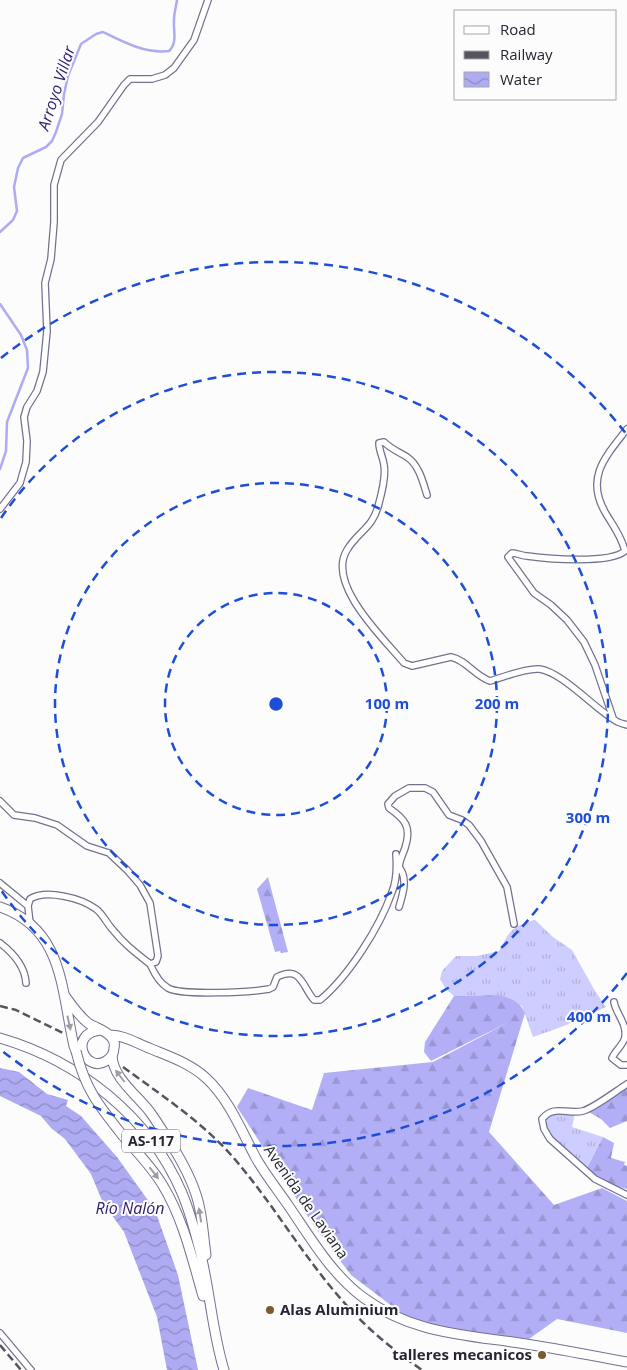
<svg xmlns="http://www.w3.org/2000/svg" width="627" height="1370" viewBox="0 0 627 1370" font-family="'Open Sans',sans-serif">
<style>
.grass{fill:url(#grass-tufts)}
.forest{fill:url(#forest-firs)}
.water{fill:url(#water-waves)}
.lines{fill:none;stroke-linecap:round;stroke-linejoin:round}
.stream{stroke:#aeabf2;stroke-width:2.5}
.street-casing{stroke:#727190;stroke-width:8}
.secondary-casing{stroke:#727190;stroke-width:11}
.primary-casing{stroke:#727190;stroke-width:11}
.street{stroke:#fff;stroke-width:5.5}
.secondary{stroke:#fff;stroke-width:9}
.primary{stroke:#fff;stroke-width:9}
.rail{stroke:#55555f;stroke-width:2.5;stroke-dasharray:8 4;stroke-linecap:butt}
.primary-bridge-casing{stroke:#727190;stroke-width:11;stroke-linecap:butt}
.primary-bridge{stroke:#fff;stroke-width:9}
.oneway{fill:#9d9da3}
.ring{fill:none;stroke:#1d4ed8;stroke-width:2.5;stroke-dasharray:9 6}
.poi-dot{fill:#7a5a30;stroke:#fcfcfc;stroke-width:2}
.labels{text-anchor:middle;stroke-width:4;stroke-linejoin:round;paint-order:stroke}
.shield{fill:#fcfcfc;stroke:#66666f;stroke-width:1}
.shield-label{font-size:14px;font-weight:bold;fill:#262633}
.street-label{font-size:15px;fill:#262633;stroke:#fcfcfc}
.poi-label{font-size:15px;font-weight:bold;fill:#262633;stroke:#fcfcfc;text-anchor:start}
.water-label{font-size:16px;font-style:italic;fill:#2d1b6c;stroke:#fcfcfc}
.centre{fill:#1d4ed8;stroke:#fcfcfc;stroke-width:2.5}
.ring-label{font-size:15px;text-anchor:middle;font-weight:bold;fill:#1d4ed8;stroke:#fcfcfc;stroke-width:4;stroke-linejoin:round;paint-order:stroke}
</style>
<defs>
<pattern id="grass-tufts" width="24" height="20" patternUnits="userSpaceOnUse" patternTransform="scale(1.25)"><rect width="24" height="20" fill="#cecdff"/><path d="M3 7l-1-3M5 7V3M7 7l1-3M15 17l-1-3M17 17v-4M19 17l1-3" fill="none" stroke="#b1b0db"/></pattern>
<pattern id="forest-firs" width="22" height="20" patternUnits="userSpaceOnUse" patternTransform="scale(1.25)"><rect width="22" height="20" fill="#b2aff7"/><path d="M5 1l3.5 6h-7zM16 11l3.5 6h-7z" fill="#9996d4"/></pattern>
<pattern id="water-waves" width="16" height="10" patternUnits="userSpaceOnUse" patternTransform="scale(1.25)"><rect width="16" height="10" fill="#aeabf2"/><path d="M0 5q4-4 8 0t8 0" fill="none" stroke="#8d8bc5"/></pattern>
</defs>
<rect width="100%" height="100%" fill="#fcfcfc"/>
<!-- grass -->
<path class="grass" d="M535,920L553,937L572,950L595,991L606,1007L564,1026L533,1037L522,1006L498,995L454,996L445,988L440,979L442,971L456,956H477L499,951C511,929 511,927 535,920Z
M575,1113L572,1127L603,1137L587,1168C574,1153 545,1139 545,1119L553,1114Z"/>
<!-- forest -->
<path class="forest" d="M268,877L288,952L281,953L280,951L275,952L257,889Z
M498,995C510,998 520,1001 525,1013L489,1132L554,1205L602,1188L627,1201V1333L557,1319L529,1339L471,1333L409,1319L351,1275L314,1226L237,1107L248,1088L312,1110L324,1073L433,1062L509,1022L431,1061L424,1052L425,1042L454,996Z
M627,1087V1121L610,1128L601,1119L587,1111Z
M603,1137L614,1143L611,1158L625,1162L624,1165L627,1166V1189C611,1185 600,1179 587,1168Z"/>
<!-- water -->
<path class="water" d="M0,1068L19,1072L47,1094L68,1100L66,1106L81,1116L117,1157L155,1210L178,1275L198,1370H167L157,1317L124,1232L103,1203L91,1174L65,1139L51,1128L41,1116L0,1096Z"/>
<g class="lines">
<!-- stream -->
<path class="stream" d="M0,232L13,220L17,211L14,187L18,168L23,158L46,147L52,141L56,132L62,114L64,94L68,76L81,44L96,34L103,32C123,42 146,54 169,51C178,42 173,31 174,20C174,13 176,7 177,0
M0,304L21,335L27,350L28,368L7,422L6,451L0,469"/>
<defs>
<path id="street" d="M427,495C423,482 419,465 407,457C399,452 391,449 384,442L379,443C379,451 383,457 384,465C386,476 382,492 379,503C373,529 358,531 347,550C326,584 383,638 404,663L412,666L451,657C466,660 475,676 490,681C504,677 525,668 539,669C561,671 596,710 616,721C619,723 624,724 627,725
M0,509L20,483L26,462L27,441L24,417L27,407L37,391L43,372L47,331L45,283L51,259L54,222V185L61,160L98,122L124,85L130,79H152L165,75L174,68L194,40L208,0
M625,551C621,535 613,526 605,512C585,477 606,456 627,429
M613,718L595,665L584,642L567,620L551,605L534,593L508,557L512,553C517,553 522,556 527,556C548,559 610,564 625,551
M0,801L14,815L35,818L57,825L87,846L109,853L127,870L140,885L150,903L158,956L156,962L150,964C136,953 124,944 113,930C107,924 103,914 96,909C81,898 46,889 30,899L28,906
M397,865C409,876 403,894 399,907
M399,867C400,859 403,854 405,848C412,827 405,819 389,808L388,804L395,796L409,788H425L433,792L449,815L462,820L469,825L481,841L507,887L514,924
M0,883L28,906L30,923
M0,943C13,953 25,966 26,983
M150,964C154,973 159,983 168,988C181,996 252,992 269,989L273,987L277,977C301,965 302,986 314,1000H320C348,977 380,927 392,892C397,880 397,867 396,854
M614,1002C616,1014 627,1023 625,1037C624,1044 615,1051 612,1058L621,1065H627
M627,1084C616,1091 594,1108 583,1111C567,1115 554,1104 542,1119L544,1129L550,1139L595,1179L627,1195
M0,1333L31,1370"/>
<path id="secondary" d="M0,907C64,929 61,990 74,1046L76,1051L84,1056
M65,996C72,1006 79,1016 88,1023C95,1028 106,1030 111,1037C114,1040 115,1044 114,1048C114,1054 111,1058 106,1061C85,1074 67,1033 101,1030
M110,1035C124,1035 136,1043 149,1048C168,1056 190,1063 206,1078C229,1099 241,1130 256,1158C265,1174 277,1189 288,1205C310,1237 332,1275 364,1298C412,1334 469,1335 526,1344C560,1349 593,1356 627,1362"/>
<path id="primary" d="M0,1038C79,1061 149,1116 182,1193C190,1212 195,1231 200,1251C210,1290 212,1331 224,1370
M112,1056C113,1078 137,1095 150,1112C157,1122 164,1133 171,1144C183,1163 196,1187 200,1210C203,1225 204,1240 206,1255
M123,1136C136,1151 151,1166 162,1184C183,1218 192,1258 203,1296"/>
</defs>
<!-- street casing -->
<use href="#street" class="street-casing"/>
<!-- secondary casing -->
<use href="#secondary" class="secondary-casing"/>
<!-- primary casing -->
<use href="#primary" class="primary-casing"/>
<!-- street -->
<use href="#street" class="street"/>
<!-- secondary -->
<use href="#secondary" class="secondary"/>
<!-- primary -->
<use href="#primary" class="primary"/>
<!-- rail -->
<path class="rail" d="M0,1006L16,1010L63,1033
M123,1067C161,1095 201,1121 232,1156C274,1204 306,1262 350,1309C371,1332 396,1352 422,1370
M0,1345L21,1370"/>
<defs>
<path id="primary-bridge" d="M76,1051C85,1089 99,1106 123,1136"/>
</defs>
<!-- primary-bridge casing -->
<use href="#primary-bridge" class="primary-bridge-casing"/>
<!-- primary-bridge -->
<use href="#primary-bridge" class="primary-bridge"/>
</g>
<!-- one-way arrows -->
<defs><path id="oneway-solid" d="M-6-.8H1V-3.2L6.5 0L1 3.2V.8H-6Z" transform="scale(1.25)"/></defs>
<g class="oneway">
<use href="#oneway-solid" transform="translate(69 1023) rotate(78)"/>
<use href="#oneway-solid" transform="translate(120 1076) rotate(-127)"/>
<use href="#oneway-solid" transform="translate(154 1173) rotate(52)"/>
<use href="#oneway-solid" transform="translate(200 1215) rotate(-99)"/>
</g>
<!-- distance rings -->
<g class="ring">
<circle cx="276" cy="704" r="111"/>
<circle cx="276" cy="704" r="221"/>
<path d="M1 518A332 332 0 1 1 1 890"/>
<path d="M627 973A442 442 0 0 1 1 1050M1 358A442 442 0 0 1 627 435"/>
</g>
<!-- markers -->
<g class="poi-dot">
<circle cx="270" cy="1310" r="5"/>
<circle cx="542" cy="1355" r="5"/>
</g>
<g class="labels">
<!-- shield labels -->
<rect class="shield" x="122" y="1129.5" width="58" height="23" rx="4"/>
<g class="shield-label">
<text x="151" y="1146">AS-117</text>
</g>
<!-- street labels -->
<g class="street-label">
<text transform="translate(306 1202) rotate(55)" y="5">Avenida de Laviana</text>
</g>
<!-- poi labels -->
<g class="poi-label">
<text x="280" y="1315">Alas Aluminium</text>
<text x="532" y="1360" text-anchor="end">talleres mecanicos</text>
</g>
<!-- water labels -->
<g class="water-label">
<text transform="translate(56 88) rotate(-72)" y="6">Arroyo Villar</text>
<text x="130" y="1214">Río Nalón</text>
</g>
</g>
<circle cx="276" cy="704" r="8" class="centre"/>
<g class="ring-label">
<text x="387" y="709">100 m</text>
<text x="497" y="709">200 m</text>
<text x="588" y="823">300 m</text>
<text x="589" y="1022">400 m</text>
</g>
<!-- legend -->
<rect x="454" y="10" width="162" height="90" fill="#fcfcfc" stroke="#a6a6ac"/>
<rect x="464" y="26" width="25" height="8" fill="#ffffff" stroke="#a6a6ac"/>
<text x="500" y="35" font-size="15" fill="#262633">Road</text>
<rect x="464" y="51" width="25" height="8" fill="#55555f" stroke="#a6a6ac"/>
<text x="500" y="60" font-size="15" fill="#262633">Railway</text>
<rect x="464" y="72" width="25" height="15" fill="url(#water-waves)" stroke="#a6a6ac"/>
<text x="500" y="85" font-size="15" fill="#262633">Water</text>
</svg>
